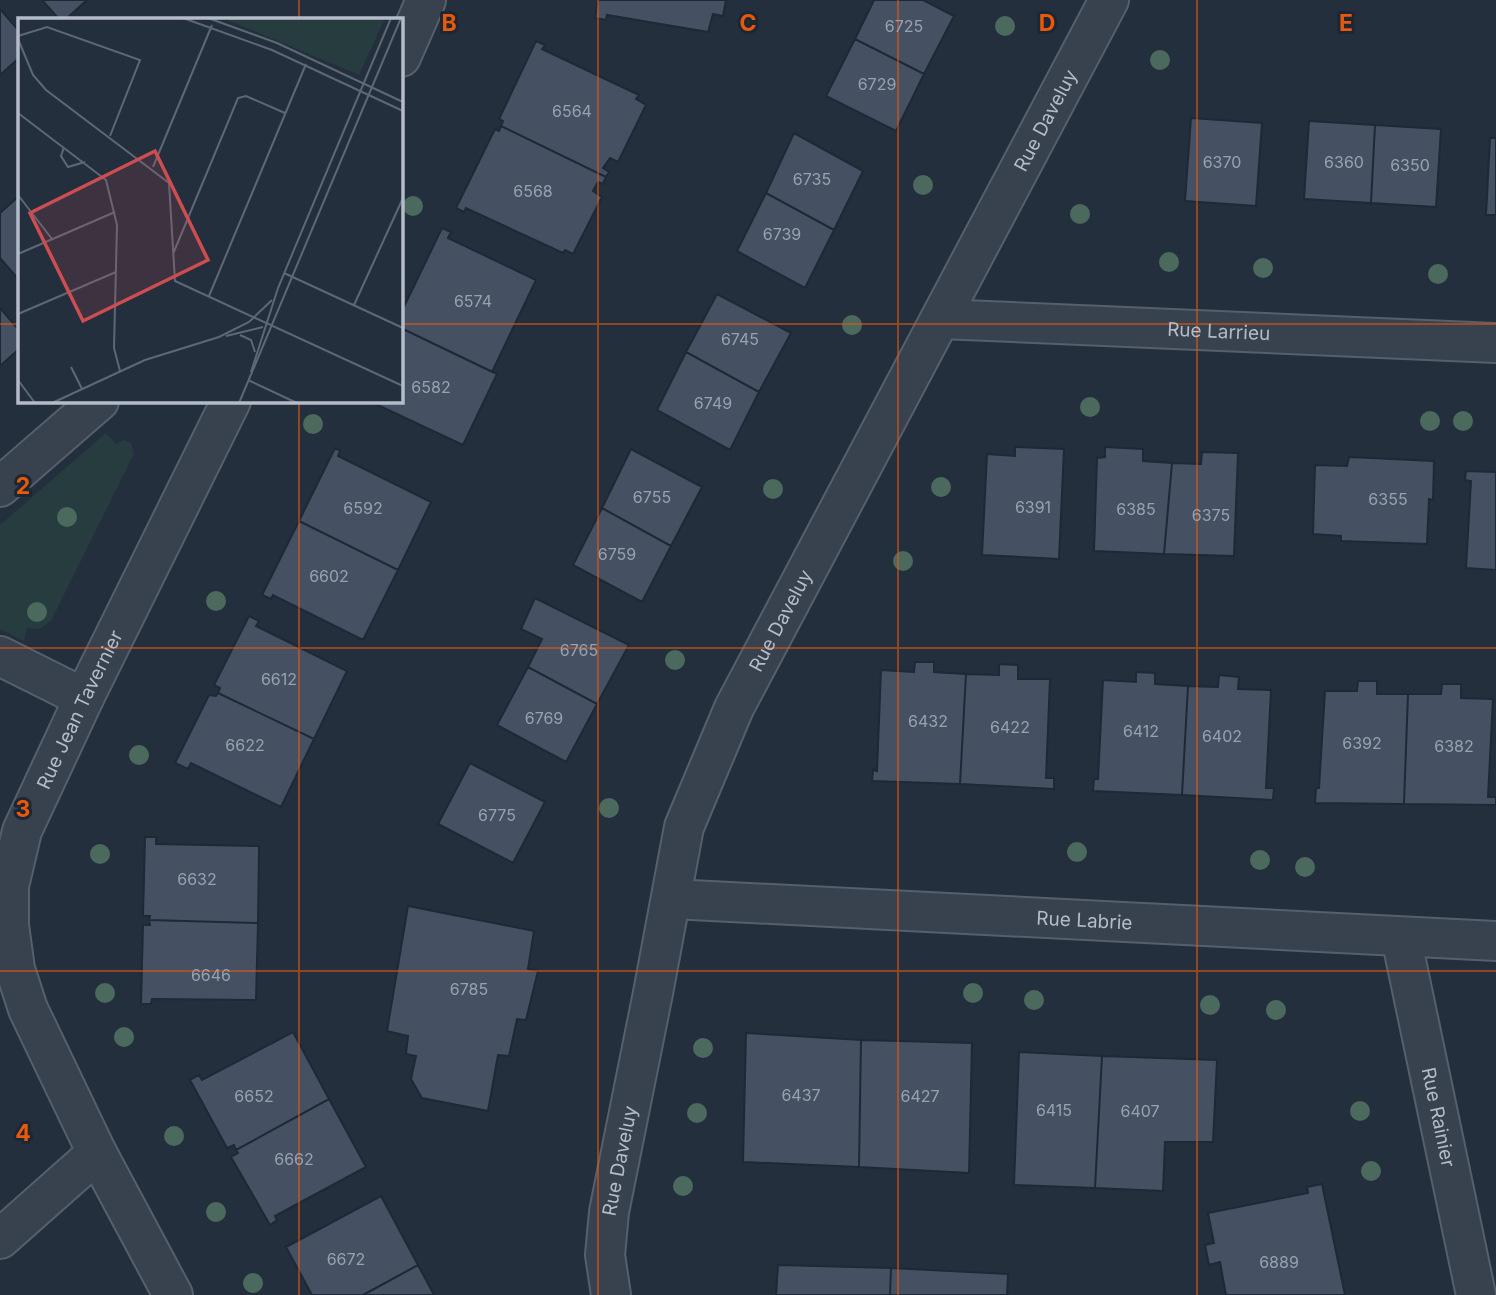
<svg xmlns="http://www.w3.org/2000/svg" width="1496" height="1295" viewBox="0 0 1496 1295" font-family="Inter,sans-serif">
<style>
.green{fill:#263c3f}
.building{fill:#455162;stroke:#1f2835;stroke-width:2}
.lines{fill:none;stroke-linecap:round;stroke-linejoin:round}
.street-casing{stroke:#565f6c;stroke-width:42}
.street{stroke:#38414e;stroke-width:38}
.tree{fill:#4b6a5d}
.grid{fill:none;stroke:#e8590c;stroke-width:2;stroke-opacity:0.55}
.labels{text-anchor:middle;stroke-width:6;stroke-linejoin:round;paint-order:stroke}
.number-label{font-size:16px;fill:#98a1af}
.street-label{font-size:19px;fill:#b4bcc9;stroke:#1d2633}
.inset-road{fill:none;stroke:#5e6776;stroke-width:2}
.view{fill:#ce4d50;fill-opacity:0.15;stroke:#ce4d50;stroke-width:3.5}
.inset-edge{fill:none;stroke:#b4bcc9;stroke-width:3.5}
.grid-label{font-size:23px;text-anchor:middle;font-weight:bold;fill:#e8590c;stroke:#1d2633;stroke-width:6;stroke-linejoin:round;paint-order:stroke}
</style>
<rect width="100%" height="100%" fill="#242f3e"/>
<!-- green -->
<path class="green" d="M106,433L116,444L124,440L131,443L134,454L51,621L39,629L27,628L24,641L0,629V525Z"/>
<!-- building -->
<path class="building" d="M42,0H87L66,19H59Z
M598,0H726L723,16L713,14L708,32L607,15L606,20L595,18Z
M874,0H923L954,16L924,74L855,39Z
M0,9L19,31V58L0,75Z
M855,39L924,74L896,131L826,96Z
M536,41L545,45L542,49L639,95L636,99L646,105L618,162L610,158L603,168L609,172L606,177L501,126L503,121L499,119Z
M1191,118L1262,123L1256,206L1185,201Z
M1309,121L1375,125L1371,203L1304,199Z
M1375,125L1441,129L1436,207L1371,203Z
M501,126L606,177L603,184L598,182L593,191L602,197L573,254L565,250L563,253L466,208L464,212L456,208L495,129L499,131Z
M794,133L863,171L834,230L766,193Z
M1490,138H1496V215H1486Z
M766,193L834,230L805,288L737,251Z
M19,196V280L0,258V213Z
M442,228L451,232L448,238L536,280L492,372L401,328V313Z
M717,294L791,333L759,392L686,352Z
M0,308L19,330V349L0,366Z
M401,328L497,374L463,445L369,401H401Z
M686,352L759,392L730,450L657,410Z
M1015,447L1064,449L1059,559L982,555L987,454L1015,456Z
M1105,447L1143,449V461L1172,463L1164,554L1094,551L1097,458L1105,457Z
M335,448L340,451L338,456L431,502L398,570L299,521Z
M631,449L702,487L671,546L602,508Z
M1202,452L1238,453L1234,556L1164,554L1172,463L1201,464Z
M1349,457L1434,461L1433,500L1429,499L1427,544L1341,541V536L1313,534L1315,465L1347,466Z
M1466,471L1496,472V570L1466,568L1471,481L1465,480Z
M602,508L671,546L642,602L573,565Z
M299,521L398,570L363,640L273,595L271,599L262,595Z
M535,598L629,645L597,704L528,667L542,639L521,629Z
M249,616L259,621L256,626L347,671L314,739L218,693L220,688L214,685Z
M915,662H934V672L966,674L960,784L872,781L873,770L877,771L881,670L914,672Z
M999,664L1018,665V679H1050L1046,778H1054V789L960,784L966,674L999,675Z
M528,667L597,704L566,762L497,725Z
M1136,672L1155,673V684L1188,686L1182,795L1093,791L1094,779H1098L1103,680L1136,682Z
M1219,675L1239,677L1238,689L1271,690L1266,788H1274L1273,800L1182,795L1188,686L1218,687Z
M1358,681H1377V694H1408L1404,804L1315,803L1316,788H1319L1325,691H1357Z
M1442,684H1461V698L1493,699L1488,797H1496V805L1404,804L1408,694H1441Z
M218,693L314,739L281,807L191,763L188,769L175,763L209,695L216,696Z
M470,763L545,802L513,863L438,824Z
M145,837H156V844L259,846L258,923L149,920L150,916H143Z
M408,906L534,931L528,969L538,971L526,1020L517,1019L509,1056L498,1055L488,1111L422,1098L411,1079L416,1056L406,1054L408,1036L387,1031Z
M149,920L258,923L256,1000L152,999L151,1004H141L143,925H150Z
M293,1032L329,1099L236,1150L234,1145L227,1148L190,1080L199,1075L202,1080Z
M746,1033L861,1040L859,1167L743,1162Z
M861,1040L972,1043L969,1173L859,1167Z
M1019,1052L1102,1056L1095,1188L1014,1185Z
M1102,1056L1217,1060L1213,1142H1165L1163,1191L1095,1188Z
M329,1099L366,1167L275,1216L277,1220L270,1225L231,1157L238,1153L236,1150Z
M1322,1184L1345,1295H1226L1220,1262L1209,1265L1205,1245L1214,1243L1208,1213L1308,1193L1307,1187Z
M381,1196L418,1265L363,1295H312L286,1247Z
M418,1265L434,1295H363L387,1282Z
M778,1265L891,1268L890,1295H776Z
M891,1268L1008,1274L1007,1295H890Z"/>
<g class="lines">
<defs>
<g id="street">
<path d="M401,57L426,0"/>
<path id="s1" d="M941,319L1496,343"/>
<path d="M0,487L99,401"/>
<path d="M0,656L84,698"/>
<path id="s2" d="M672,899L1496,941"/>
<path id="s3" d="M1401,937L1476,1295"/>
<path d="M0,1239L97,1153"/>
<path id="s4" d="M173,1295L97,1153L28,1009L15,969L9,925V886L22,831L84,698L231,401"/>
<path id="s5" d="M611,1295L605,1255L609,1212L653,993L684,827L734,708L1109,0"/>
</g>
</defs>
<!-- street casing -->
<use href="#street" class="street-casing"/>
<!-- street -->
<use href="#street" class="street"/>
</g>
<!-- trees -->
<g class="tree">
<circle cx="1005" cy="26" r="10"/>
<circle cx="1160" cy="60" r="10"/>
<circle cx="923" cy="185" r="10"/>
<circle cx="413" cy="206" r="10"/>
<circle cx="1080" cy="214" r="10"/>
<circle cx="1169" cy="262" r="10"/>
<circle cx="1263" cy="268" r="10"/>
<circle cx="1438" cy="274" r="10"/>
<circle cx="852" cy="325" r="10"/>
<circle cx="1090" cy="407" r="10"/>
<circle cx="1430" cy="421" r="10"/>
<circle cx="1463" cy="421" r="10"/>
<circle cx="313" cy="424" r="10"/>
<circle cx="941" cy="487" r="10"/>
<circle cx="773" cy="489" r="10"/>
<circle cx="67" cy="517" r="10"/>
<circle cx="903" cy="561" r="10"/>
<circle cx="216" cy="601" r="10"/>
<circle cx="37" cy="612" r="10"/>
<circle cx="675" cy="660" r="10"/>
<circle cx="139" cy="755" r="10"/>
<circle cx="609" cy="808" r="10"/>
<circle cx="1077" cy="852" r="10"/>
<circle cx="100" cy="854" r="10"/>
<circle cx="1260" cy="860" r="10"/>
<circle cx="1305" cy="867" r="10"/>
<circle cx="105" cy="993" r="10"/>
<circle cx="973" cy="993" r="10"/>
<circle cx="1034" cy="1000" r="10"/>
<circle cx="1210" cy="1005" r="10"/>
<circle cx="1276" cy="1010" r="10"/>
<circle cx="124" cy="1037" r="10"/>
<circle cx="703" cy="1048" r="10"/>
<circle cx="1360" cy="1111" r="10"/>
<circle cx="697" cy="1113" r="10"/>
<circle cx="174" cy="1136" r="10"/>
<circle cx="1371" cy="1171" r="10"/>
<circle cx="683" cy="1186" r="10"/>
<circle cx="216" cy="1212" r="10"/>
<circle cx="253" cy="1283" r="10"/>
</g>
<!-- grid -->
<path class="grid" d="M299,0V19M598,0V1295M898,0V1295M1197,0V1295M0,324H19M401,324H1496M299,401V1295M0,648H1496M0,971H1496"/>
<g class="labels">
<!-- number labels -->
<g class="number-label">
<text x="904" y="32">6725</text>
<text x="877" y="90">6729</text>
<text x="572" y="117">6564</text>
<text x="1222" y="168">6370</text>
<text x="1344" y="168">6360</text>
<text x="1410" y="171">6350</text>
<text x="812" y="185">6735</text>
<text x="533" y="197">6568</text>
<text x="782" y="240">6739</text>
<text x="473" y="307">6574</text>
<text x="740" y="345">6745</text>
<text x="431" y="393">6582</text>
<text x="713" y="409">6749</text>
<text x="652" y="503">6755</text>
<text x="1388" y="505">6355</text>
<text x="1033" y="513">6391</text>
<text x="363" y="514">6592</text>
<text x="1136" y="515">6385</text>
<text x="1211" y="521">6375</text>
<text x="617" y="560">6759</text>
<text x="329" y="582">6602</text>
<text x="579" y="656">6765</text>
<text x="279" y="685">6612</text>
<text x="544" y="724">6769</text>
<text x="928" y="727">6432</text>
<text x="1010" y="733">6422</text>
<text x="1141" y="737">6412</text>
<text x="1222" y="742">6402</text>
<text x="1362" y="749">6392</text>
<text x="245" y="751">6622</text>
<text x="1454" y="752">6382</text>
<text x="497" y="821">6775</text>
<text x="197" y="885">6632</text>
<text x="211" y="981">6646</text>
<text x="469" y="995">6785</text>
<text x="801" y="1101">6437</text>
<text x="254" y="1102">6652</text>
<text x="920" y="1102">6427</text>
<text x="1054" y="1116">6415</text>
<text x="1140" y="1117">6407</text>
<text x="294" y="1165">6662</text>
<text x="346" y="1265">6672</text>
<text x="1279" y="1268">6889</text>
</g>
<!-- street labels -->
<g class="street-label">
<text dy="7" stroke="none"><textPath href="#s5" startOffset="1270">Rue Daveluy</textPath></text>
<text dy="7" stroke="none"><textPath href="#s1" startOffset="278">Rue Larrieu</textPath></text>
<text dy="7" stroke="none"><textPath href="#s5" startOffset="704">Rue Daveluy</textPath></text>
<text dy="7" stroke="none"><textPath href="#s4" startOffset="637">Rue Jean Tavernier</textPath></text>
<text dy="7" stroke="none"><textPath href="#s2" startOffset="413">Rue Labrie</textPath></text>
<text dy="7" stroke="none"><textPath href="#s3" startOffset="184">Rue Rainier</textPath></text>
<text dy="7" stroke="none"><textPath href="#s5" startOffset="136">Rue Daveluy</textPath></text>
</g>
</g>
<!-- overview -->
<g transform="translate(18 18)">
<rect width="385" height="385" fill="#242f3e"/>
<path d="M205,0H367L341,57Z" fill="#263c3f"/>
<path class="inset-road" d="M165,0L254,32L385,93M190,0L259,25L385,84M0,18L29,9L122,42L92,118M0,21L15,57L28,72L151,165L157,263L385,368M0,95L88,162L99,207L96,330L102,353M46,129L43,138L50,149L67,144M135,149L194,7M0,177L34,221M0,236L97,194M155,236L220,80L228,78L267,95M266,255L385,310M191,278L288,46M336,287L385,180M0,296L98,254M222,317L233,322L237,334M208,318L245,309M53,349L64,371M233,354L260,270L373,0M0,362L17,385M230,362L279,385M34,385L127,342L201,319L231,304L254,282M221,385L383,0"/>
<path class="view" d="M137,133L190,242L65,303L12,195Z"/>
<rect width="385" height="385" class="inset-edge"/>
</g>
<g class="grid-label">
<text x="449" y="31">B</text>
<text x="748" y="31">C</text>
<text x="1047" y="31">D</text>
<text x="1346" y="31">E</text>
<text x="23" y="494">2</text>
<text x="23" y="817">3</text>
<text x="23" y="1141">4</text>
</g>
</svg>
